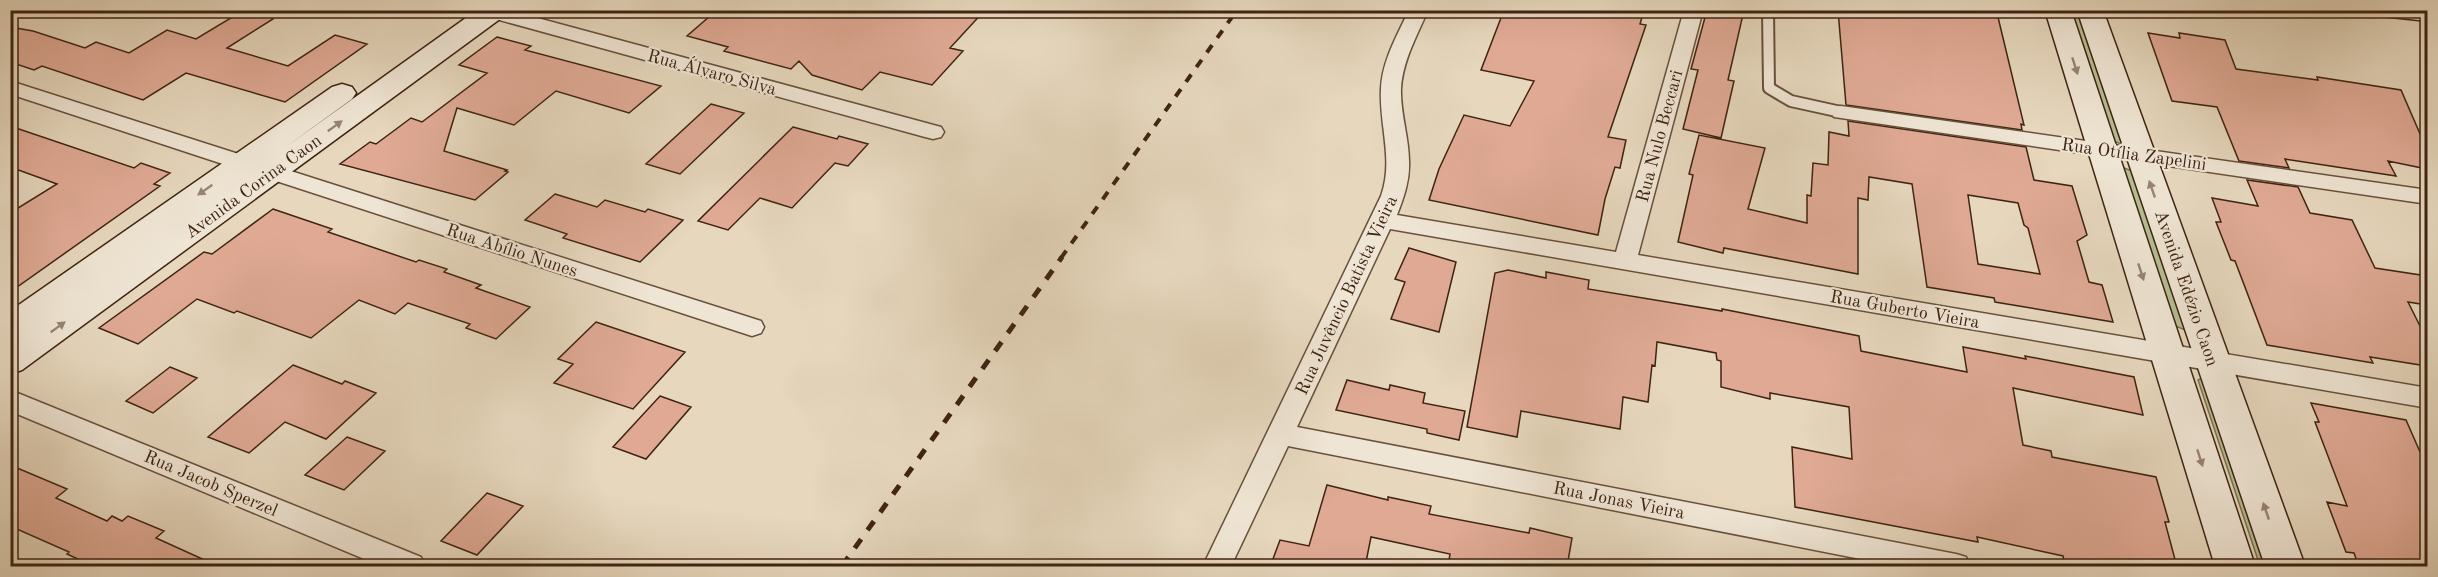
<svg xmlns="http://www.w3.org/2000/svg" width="2438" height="577" viewBox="0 0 2438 577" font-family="'Old Standard TT',serif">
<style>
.green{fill:#b3bf93;stroke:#797252;stroke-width:1.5}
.building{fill:#dfa994;stroke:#3f2412;stroke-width:1.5;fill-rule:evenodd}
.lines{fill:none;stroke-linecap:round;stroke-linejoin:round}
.lane-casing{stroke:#69513d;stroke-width:14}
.street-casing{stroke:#69513d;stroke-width:3}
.secondary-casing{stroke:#3f2412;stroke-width:3}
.lane{stroke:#efe5d4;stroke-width:10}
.street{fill:#efe5d4;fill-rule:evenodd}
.secondary{fill:#efe5d4;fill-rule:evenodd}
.rail-far1{stroke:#3f2412;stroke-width:4;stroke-dasharray:9 9;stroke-linecap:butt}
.rail{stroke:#3f2412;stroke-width:5;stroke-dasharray:11 11;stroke-linecap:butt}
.oneway{fill:#978473}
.labels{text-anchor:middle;stroke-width:4.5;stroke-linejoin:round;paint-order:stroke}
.street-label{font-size:18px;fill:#3f2412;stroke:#efe5d4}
</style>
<rect width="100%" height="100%" fill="#e6d7bd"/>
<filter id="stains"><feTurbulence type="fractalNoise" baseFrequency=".00333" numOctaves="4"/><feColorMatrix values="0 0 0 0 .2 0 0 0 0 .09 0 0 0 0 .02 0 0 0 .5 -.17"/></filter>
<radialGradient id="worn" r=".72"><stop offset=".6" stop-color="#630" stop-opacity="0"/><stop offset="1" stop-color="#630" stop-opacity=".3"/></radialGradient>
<!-- green -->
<path class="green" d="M2068,11H2078L2124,142L2121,144L2111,140Z
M2124,168L2135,172L2188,328L2185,330L2173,325L2121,170Z
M2202,378L2214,382L2276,566H2260L2198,380Z"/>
<!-- building -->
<path class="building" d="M244,10H268L273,19L227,48L288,66L335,35L367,44L285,102L186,73L143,100L42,66L34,70L10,62V27L33,31L85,48L96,42L129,53L167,30L196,39Z
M717,10H985L950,48L963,51L932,85L880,72L862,90L812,75L799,61L791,69L724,51L728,47L687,36Z
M1504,10H1628L1643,14L1640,24L1646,25L1608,137L1626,140L1620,168L1615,167L1605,199L1598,235L1429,200L1439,169L1464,115L1510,126L1534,81L1481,70Z
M1707,10H1744L1728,80L1734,81L1721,138L1683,129L1698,70L1691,69Z
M1838,10H1982L1997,13L2024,125L2021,124L2022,130L1846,105Z
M2148,33L2180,38L2179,33L2225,40L2236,69L2318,80L2317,77L2401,90L2427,150V169L2388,161L2396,176L2285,159L2289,168L2239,161L2217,107L2172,101Z
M497,37L531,46L525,50L661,86L629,113L556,91L514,125L457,108L444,151L507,170L505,171L508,172L475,200L340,164L370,142L376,144L411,118L422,122L487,73L459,65Z
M711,104L744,113L680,174L646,164Z
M1848,121L2026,147L2034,180L2072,186L2087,235L2077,241L2089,282L2102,285L2113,322L1995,302L1994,298L1927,287L1912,184L1869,177L1868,200L1858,198V274L1724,248L1723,253L1678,242L1693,175L1689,174L1699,135L1765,148L1748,209L1807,223V195L1811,196L1813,163L1828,165L1829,132L1849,136ZM1968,195L2018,203L2024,225L2028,228L2040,274L1978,264Z
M10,126L134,168L141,163L170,173L154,184L160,186L10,292V213L57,184L10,167Z
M793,127L837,139L839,136L868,144L848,166L835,163L792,208L760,198L728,230L698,221Z
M2247,180L2298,187L2310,213L2352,220L2375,268L2427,276V305L2408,302L2427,340V366L2370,357L2373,363L2267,345L2235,261L2231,260L2216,222H2221L2212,198L2258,206Z
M555,194L597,207L605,200L645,212L648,209L683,220L640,262L563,238L567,234L525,220Z
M273,209L332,229L328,232L416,262L419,260L447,269L444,272L481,285L476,288L530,307L496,339L466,328L470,324L408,303L395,314L359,300L311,338L237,311L234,313L197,299L138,344L99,328L204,252L212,254Z
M1409,248L1456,262L1439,332L1391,319L1405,282L1395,279Z
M1508,270L1546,278V272L1589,280L1588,289L1722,311V309L1859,336L1861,351L1967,372L1963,347L2026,359L2025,356L2134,377L2143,415L2013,388L2023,445L2051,451L2052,457L2156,477L2169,522H2165L2177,567H2077L2076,564L2064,561L2063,556L1977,537L1978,542L1795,507L1792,447L1852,459L1849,407L1770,393V399L1721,387V361L1717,360L1716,353L1657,342L1655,366L1652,365L1648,402L1623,397L1620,429L1521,411L1517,437L1467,427L1495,273Z
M596,322L685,352L633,409L554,383L573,364L558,359Z
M293,365L342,384L345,381L376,393L326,439L285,422L249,453L208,437Z
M170,367L197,378L153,413L126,401Z
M1347,380L1389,390L1390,385L1425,393L1423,403L1465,411L1459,440L1427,433V429L1336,410Z
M660,396L691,407L646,459L613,447Z
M2311,403L2406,420L2427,468V567H2359L2354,553L2346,552L2327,502L2347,506L2315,422H2319Z
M347,437L385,451L344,490L305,475Z
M10,465L67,489L56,498L107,521L112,516L122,521L128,516L164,531L156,538L220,567H95L67,554L69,552L10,526Z
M1327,485L1388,500V497L1431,506L1429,514L1529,533L1530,528L1572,538L1567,567H1481L1449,560L1450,554L1371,537L1365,567H1270L1280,540L1309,546Z
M487,493L523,506L477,555L441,541Z"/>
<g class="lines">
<defs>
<path id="lane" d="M1768,10L1769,88L1791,101L1841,112"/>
<path id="street" d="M483,10H508L941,127L944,132L941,137L933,139L925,137L485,16Z
M1409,10H1428C1417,36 1403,60 1401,88C1400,113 1409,137 1409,161C1410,180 1404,197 1397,215L1616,252L1684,10H1703L1638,255L2428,388V408L1390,229L1297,427L1956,554L1966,557L1970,566H1896L1288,446L1231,566H1203L1381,196C1394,160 1379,126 1381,89C1382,61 1397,36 1409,10Z
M10,81L251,158L254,163L251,168L243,170L235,168L10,94Z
M1841,106L2428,190V204L1834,117L1831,112L1834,107Z
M272,165L761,321L764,327L761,333L752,336L264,177L261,172L264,167Z
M10,390L421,557L425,566H381L10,411Z"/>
<path id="secondary" d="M477,10H508L504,16L22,370L10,374V343L17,338L10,340V311L332,87L342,84L352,87L356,93L352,99L280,151Z
M2045,10H2071L2255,566H2215Z
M2077,10H2103L2305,566H2265Z
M2377,10H2428V21L2381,16Z"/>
</defs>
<!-- lane casing -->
<use href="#lane" class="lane-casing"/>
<!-- street casing -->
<use href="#street" class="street-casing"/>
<!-- secondary casing -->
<use href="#secondary" class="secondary-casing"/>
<!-- lane -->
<use href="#lane" class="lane"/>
<!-- street -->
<use href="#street" class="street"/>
<!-- secondary -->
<use href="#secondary" class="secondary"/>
<!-- rail-far1 -->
<path class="rail-far1" d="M1061,258L1237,10"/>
<!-- rail -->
<path class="rail" d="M842,566L1062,257"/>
</g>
<!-- one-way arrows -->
<defs><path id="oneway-solid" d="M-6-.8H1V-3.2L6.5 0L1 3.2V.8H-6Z" transform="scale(1.5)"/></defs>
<g class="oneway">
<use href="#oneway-solid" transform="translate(2075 66) rotate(72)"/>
<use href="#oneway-solid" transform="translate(335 126) rotate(-36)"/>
<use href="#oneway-solid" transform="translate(2152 189) rotate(-109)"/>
<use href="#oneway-solid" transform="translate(205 190) rotate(145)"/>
<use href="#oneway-solid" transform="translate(2141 272) rotate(72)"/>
<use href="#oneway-solid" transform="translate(58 327) rotate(-36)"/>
<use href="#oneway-solid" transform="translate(2200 458) rotate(72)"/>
<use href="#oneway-solid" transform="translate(2266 511) rotate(-109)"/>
</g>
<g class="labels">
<!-- street labels -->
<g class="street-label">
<text transform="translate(712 72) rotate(15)" y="6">Rua Álvaro Silva</text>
<text transform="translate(1659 136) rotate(-75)" y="6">Rua Nulo Beccari</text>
<text transform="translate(2134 154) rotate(8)" y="6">Rua Otília Zapelini</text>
<text transform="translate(253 186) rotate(-36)" y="6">Avenida Corina Caon</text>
<text transform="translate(512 250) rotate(18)" y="6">Rua Abílio Nunes</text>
<text transform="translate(2187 288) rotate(71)" y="6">Avenida Edézio Caon</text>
<text transform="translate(1346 295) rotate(-65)" y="6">Rua Juvêncio Batista Vieira</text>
<text transform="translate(1905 309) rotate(10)" y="6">Rua Guberto Vieira</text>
<text transform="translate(211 483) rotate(23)" y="6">Rua Jacob Sperzel</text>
<text transform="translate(1619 500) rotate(11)" y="6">Rua Jonas Vieira</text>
</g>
</g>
<!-- margin -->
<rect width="2438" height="577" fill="none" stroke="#e6d7bd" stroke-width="36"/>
<rect x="12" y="12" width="2414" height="553" fill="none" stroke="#3f2412" stroke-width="3"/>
<rect x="18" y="18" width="2402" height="541" fill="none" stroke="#3f2412" stroke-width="1.5"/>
<rect width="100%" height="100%" filter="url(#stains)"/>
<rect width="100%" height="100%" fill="url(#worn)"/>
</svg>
